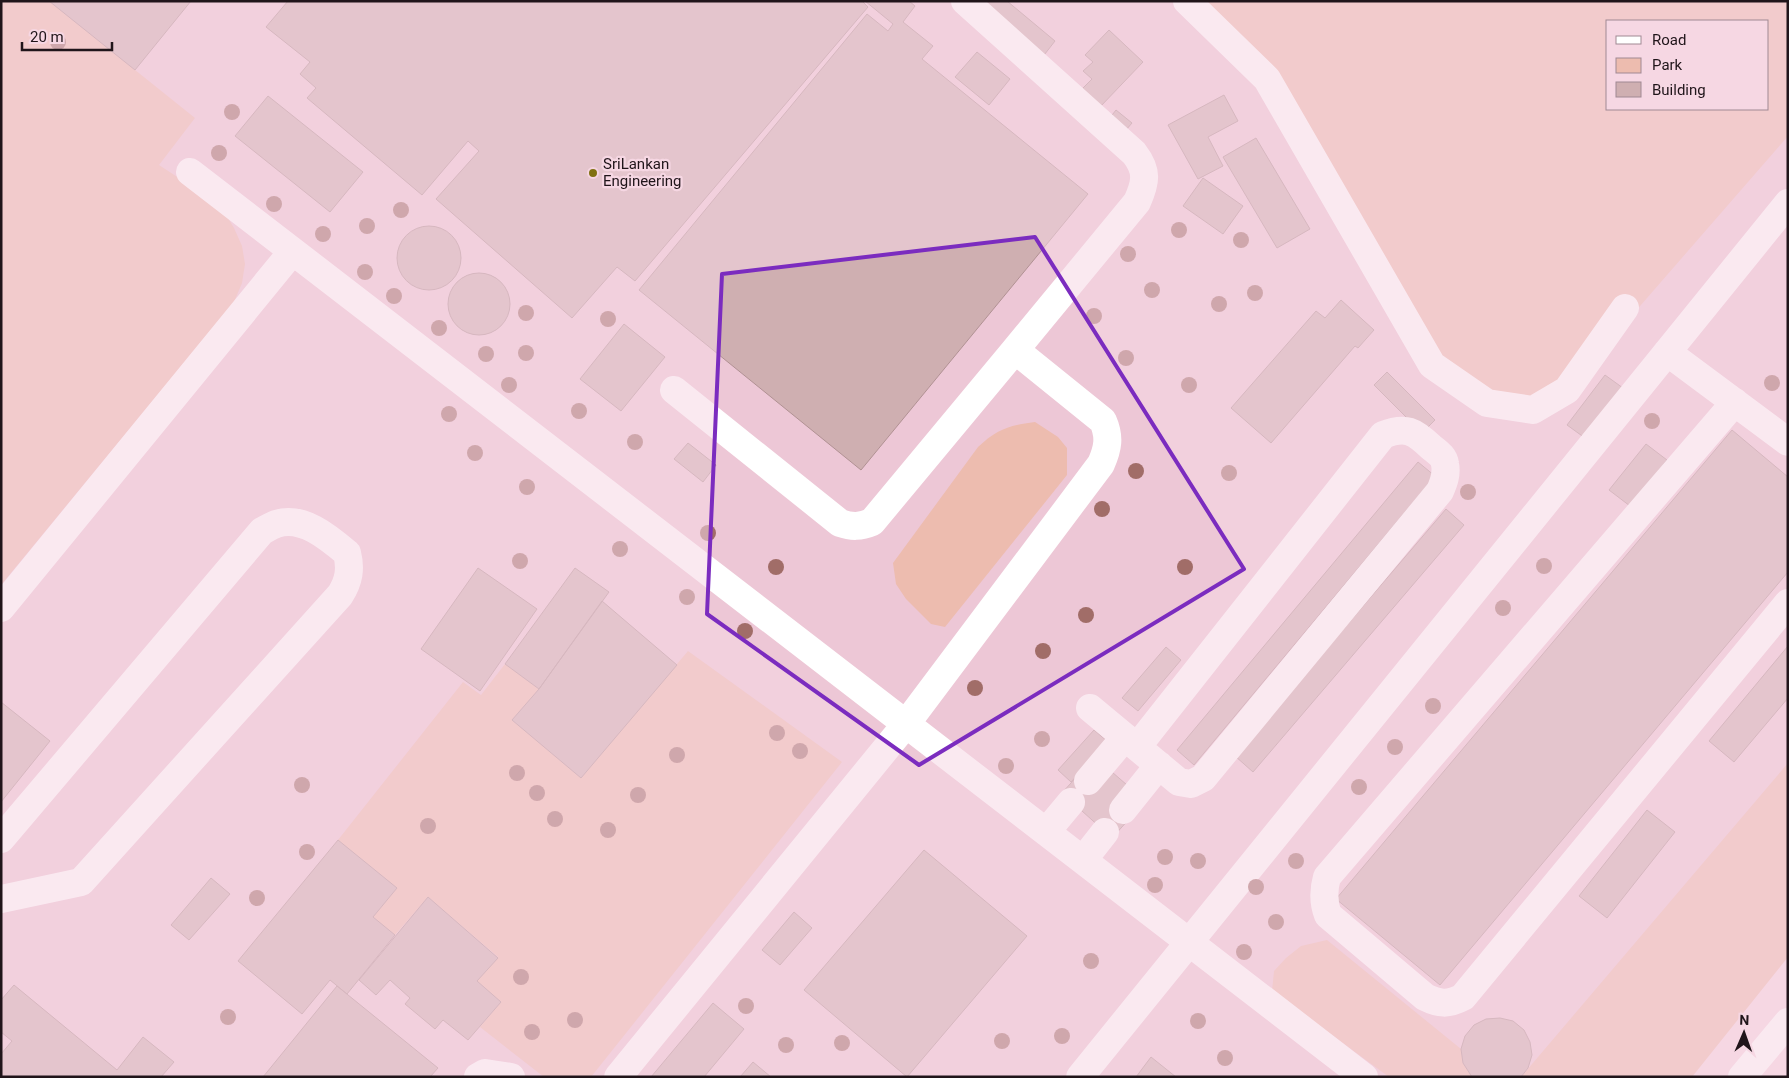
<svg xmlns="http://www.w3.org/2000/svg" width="1789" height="1078" viewBox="0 0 1789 1078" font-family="Roboto,sans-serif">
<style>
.built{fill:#edc7d6;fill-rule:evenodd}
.green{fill:#edbcaf;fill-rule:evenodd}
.building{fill:#cfafb1;stroke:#b09193}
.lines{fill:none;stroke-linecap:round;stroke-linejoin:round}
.minor{stroke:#fff;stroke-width:28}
.major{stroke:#fff;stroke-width:28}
.tree{fill:#a16d68}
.marked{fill:none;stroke:#7b2cbf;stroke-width:4;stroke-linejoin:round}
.poi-dot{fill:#807111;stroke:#f6d7e3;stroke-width:2}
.labels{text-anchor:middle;stroke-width:4.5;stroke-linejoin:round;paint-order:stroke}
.poi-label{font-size:15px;fill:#20151a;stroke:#f6d7e3;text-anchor:start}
</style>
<rect width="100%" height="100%" fill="#f6d7e3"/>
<!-- built -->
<path class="built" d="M1,1H1788V954L1690,1077H1ZM1608,21H1768V109H1608Z"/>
<!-- green -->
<path class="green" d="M1,1H49L195,118L159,165L220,205L234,228L242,246L245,264L242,283L234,302L1,585Z
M1187,1H1788V136L1567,390L1533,410L1432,365L1267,79ZM1608,21H1768V109H1608Z
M1035,422L1058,437L1067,448V475L945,627L931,624L906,599L896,584L893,563L978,447C997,429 1010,425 1035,422Z
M688,651L842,762L591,1077H544L480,1027L501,1002L477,981L498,957L428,897L395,935L373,917L397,888L338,840L463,682L481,695L505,664L539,689L512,720L581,778Z
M1788,763V957L1692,1077H1521Z
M1327,940L1461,1049L1463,1063L1472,1077H1389L1272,991L1274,971L1286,958L1301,946Z"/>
<!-- building -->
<path class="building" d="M49,1H191L135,70Z
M288,1H862L868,7L635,281L617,267L572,318L436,199L479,151L468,141L422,195L307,98L316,88L300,74L310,62L266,27Z
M865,1H909L915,6L903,22L933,46L922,59L1088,194L861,470L639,290L867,14L888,31L893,24Z
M972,1H1007L1055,41L1041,59Z
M1109,30L1143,62L1100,107L1081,90L1092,79L1083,71L1093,62L1085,55Z
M977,52L1010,79L989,105L955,77Z
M1224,95L1238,121L1208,137L1223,166L1198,179L1168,125Z
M268,96L363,172L330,212L235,136Z
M1116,110L1132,123L1120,137L1105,124Z
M1256,138L1310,229L1277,248L1223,157Z
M1203,178L1243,206L1223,234L1183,206Z
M397 258a32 32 0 1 1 64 0a32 32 0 1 1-64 0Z
M448 304a31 31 0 1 1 62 0a31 31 0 1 1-62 0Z
M1341,300L1374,330L1358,348L1355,346L1271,443L1231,408L1316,311L1325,318Z
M624,324L665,357L621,411L580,379Z
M1387,372L1435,420L1422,433L1374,385Z
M1605,375L1623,388L1585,438L1567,425Z
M1732,430L1788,477V572L1440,985L1336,899Z
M688,443L716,465L703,482L674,459Z
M1646,444L1667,460L1630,506L1609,490Z
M1418,462L1435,476L1194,765L1177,750Z
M1446,509L1464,525L1253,772L1235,756Z
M478,568L537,609L480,691L421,649Z
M575,568L609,592L539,689L505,664Z
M602,601L677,665L581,778L512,720L539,689Z
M1788,646V698L1734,762L1709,741Z
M1166,647L1181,660L1138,711L1122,698Z
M1,702L50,741L1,802Z
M1094,730L1108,742L1071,782L1058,770Z
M1112,772L1127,785L1131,817L1112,838L1062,793L1079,774Z
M1647,810L1675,832L1607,918L1579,896Z
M338,840L397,888L373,917L395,935L347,994L330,980L302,1014L238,961Z
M924,850L1027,936L907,1077L804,990Z
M211,878L230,894L189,940L171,925Z
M428,897L498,958L477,981L501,1002L468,1040L443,1020L435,1029L405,1004L410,998L390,980L376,995L359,980Z
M794,912L812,928L780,965L762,950Z
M14,985L117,1070L143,1037L174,1062L161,1077H1V1054L12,1041L1,1032V1000Z
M337,986L438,1068L430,1077H263Z
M713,1003L744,1029L704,1077H651Z
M1500,1018L1513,1021L1524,1030L1530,1042L1532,1055L1528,1068L1521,1077H1472L1463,1063L1461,1049L1465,1036L1474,1025L1486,1019Z
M1151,1057L1176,1077H1136Z
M753,1062L771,1077H740Z"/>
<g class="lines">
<!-- minor -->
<path class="minor" d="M965,1L1134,153C1148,171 1146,182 1137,202L1015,350
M1187,1L1267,79L1432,365L1487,403L1533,410L1567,390L1625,308
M190,172L1364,1077
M1667,352L1788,442
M1735,402L1327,877C1323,891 1323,902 1328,915L1425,997C1439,1004 1448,1005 1463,997L1788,603
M1,608L292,252
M1090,708L1179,782L1191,784L1203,778L1440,491C1444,482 1447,474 1445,464C1444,456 1437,452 1431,447C1414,431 1406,426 1383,435L1137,747
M1088,781L1125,737
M1123,810L1159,765
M1046,832L1071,802
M1,839L262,531C266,529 271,526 276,524C302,515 328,537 347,553C351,569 349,581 340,595L81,882L1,899
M1083,860L1105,832
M478,1077L485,1073L511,1077
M618,1077L906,724L1101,464C1108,448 1110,437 1103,421L1015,350L872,522C860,527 852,527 840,523L674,390
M1080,1077L1788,203"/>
<!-- major -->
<path class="major" d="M1742,1077L1788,1022"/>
</g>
<!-- trees -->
<g class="tree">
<circle cx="58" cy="42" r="8"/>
<circle cx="232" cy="112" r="8"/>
<circle cx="219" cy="153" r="8"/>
<circle cx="274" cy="204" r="8"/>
<circle cx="401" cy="210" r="8"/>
<circle cx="367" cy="226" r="8"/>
<circle cx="1179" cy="230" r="8"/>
<circle cx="323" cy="234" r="8"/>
<circle cx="1241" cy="240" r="8"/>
<circle cx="1128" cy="254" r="8"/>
<circle cx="365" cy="272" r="8"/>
<circle cx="1152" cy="290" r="8"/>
<circle cx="1255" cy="293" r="8"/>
<circle cx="394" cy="296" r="8"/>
<circle cx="1219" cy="304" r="8"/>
<circle cx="526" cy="313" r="8"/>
<circle cx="1094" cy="316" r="8"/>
<circle cx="608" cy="319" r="8"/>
<circle cx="439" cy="328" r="8"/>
<circle cx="526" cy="353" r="8"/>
<circle cx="486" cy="354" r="8"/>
<circle cx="1126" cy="358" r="8"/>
<circle cx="1772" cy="383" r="8"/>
<circle cx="509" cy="385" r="8"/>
<circle cx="1189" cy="385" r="8"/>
<circle cx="579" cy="411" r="8"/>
<circle cx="449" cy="414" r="8"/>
<circle cx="1652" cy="421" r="8"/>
<circle cx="635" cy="442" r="8"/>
<circle cx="475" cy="453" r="8"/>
<circle cx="1136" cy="471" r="8"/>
<circle cx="1229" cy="473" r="8"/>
<circle cx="527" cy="487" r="8"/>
<circle cx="1468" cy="492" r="8"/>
<circle cx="1102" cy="509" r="8"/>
<circle cx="708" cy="533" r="8"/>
<circle cx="620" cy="549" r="8"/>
<circle cx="520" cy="561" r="8"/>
<circle cx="1544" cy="566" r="8"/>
<circle cx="776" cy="567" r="8"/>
<circle cx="1185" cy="567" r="8"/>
<circle cx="687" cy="597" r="8"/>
<circle cx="1503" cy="608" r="8"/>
<circle cx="1086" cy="615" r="8"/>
<circle cx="745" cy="631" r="8"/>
<circle cx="1043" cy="651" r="8"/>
<circle cx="975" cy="688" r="8"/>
<circle cx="1433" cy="706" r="8"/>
<circle cx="777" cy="733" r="8"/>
<circle cx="1042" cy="739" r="8"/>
<circle cx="1395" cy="747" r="8"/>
<circle cx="800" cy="751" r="8"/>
<circle cx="677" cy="755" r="8"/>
<circle cx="1006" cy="766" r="8"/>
<circle cx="517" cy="773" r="8"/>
<circle cx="302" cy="785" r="8"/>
<circle cx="1359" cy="787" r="8"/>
<circle cx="537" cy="793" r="8"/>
<circle cx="638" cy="795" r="8"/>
<circle cx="555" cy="819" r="8"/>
<circle cx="428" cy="826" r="8"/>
<circle cx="608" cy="830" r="8"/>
<circle cx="307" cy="852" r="8"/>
<circle cx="1165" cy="857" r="8"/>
<circle cx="1198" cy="861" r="8"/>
<circle cx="1296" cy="861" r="8"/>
<circle cx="1155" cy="885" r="8"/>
<circle cx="1256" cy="887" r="8"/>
<circle cx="257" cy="898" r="8"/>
<circle cx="1276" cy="922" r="8"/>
<circle cx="1244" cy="952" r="8"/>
<circle cx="1091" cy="961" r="8"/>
<circle cx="521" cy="977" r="8"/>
<circle cx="746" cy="1006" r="8"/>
<circle cx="228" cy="1017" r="8"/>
<circle cx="575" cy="1020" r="8"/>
<circle cx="1198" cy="1021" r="8"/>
<circle cx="532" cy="1032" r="8"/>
<circle cx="1062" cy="1036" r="8"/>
<circle cx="1002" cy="1041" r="8"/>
<circle cx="842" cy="1043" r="8"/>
<circle cx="786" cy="1045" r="8"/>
<circle cx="1225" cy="1058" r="8"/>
</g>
<!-- marked area -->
<path d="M0 0H1789V1078H0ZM1035,237L1244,569L919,765L707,614L722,274Z" fill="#f6d7e3" fill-opacity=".55" fill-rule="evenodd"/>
<path class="marked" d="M1035,237L1244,569L919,765L707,614L722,274Z"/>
<!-- markers -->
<circle class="poi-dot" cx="593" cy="173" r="5"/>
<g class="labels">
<!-- poi labels -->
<g class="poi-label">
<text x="603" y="169">SriLankan<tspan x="603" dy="17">Engineering</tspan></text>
</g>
</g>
<!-- border -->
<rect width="1789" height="1078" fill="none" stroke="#20151a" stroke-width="5"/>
<!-- legend -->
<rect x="1606" y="20" width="162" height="90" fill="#f6d7e3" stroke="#a08993"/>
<rect x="1616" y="36" width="25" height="8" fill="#ffffff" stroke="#a08993"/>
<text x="1652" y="45" font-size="15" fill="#20151a">Road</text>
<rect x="1616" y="58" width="25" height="15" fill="#edbcaf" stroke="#a08993"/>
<text x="1652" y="70" font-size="15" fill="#20151a">Park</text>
<rect x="1616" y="82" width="25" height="15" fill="#cfafb1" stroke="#a08993"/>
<text x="1652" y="95" font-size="15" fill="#20151a">Building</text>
<!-- north arrow -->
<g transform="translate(1744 1033) rotate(2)" stroke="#f6d7e3" stroke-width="4" paint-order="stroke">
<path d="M0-4L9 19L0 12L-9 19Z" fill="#20151a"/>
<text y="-8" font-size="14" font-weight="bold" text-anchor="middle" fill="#20151a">N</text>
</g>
<!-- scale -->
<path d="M22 42v8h90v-8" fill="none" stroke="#20151a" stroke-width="2.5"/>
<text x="30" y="42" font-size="15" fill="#20151a" stroke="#f6d7e3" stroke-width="4" paint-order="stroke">20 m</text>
</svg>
